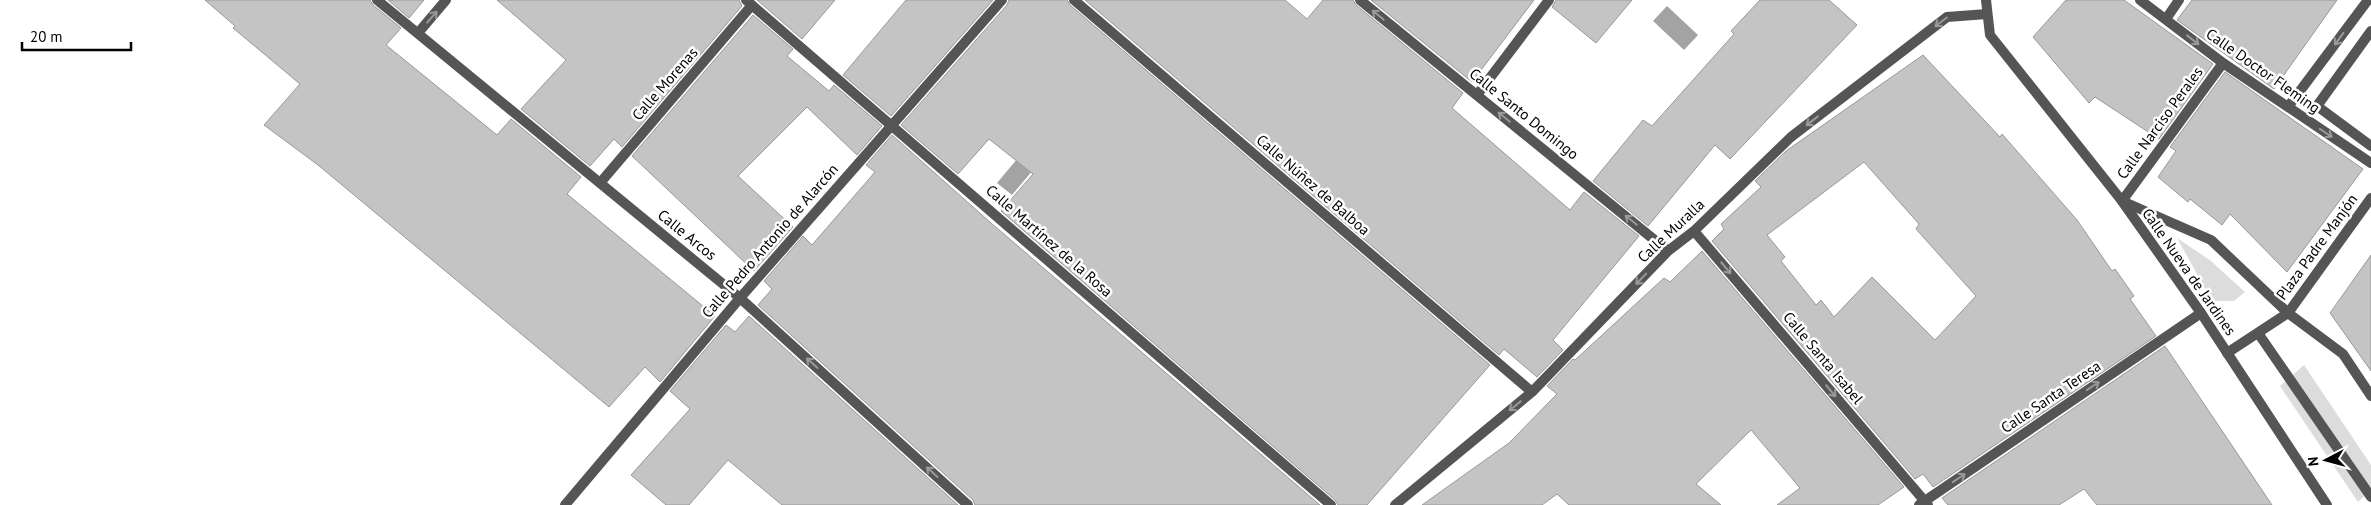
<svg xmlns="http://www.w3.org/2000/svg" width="2371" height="505" viewBox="0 0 2371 505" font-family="'PT Sans',sans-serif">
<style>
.green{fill:#dcdcdc}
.water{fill:#a3a3a3}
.building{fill:#c4c4c4;stroke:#999;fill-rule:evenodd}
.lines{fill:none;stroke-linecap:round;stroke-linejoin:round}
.pedestrian{stroke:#555;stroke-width:10}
.minor{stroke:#555;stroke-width:10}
.tertiary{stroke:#555;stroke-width:10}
.oneway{stroke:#999}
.labels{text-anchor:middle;stroke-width:5;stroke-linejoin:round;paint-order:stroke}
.street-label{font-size:15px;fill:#000;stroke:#fff}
</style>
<rect width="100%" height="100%" fill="#fff"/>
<!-- green -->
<path class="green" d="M2177,238L2211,261L2245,292L2234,301H2212Z
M2304,365L2371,465V490L2358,502L2280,386Z"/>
<!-- water -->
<path class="water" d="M1667,6L1698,35L1684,50L1653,21Z
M1023,152L1038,164L1012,195L997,183Z"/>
<!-- building -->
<path class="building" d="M205,0H370L373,5L401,28L386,45L497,135L511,119L581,177L567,194L715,316L660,382L645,367L609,407L318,165L264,125L300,84L233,28L235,26Z
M388,0H424L409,18Z
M497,0H739L742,6L622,147L614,139L590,166L521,109L566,60Z
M757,0H835L802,39Z
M906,0H993L891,116L843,75Z
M1009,0H1067L1070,5L1490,365L1367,505H1338L1335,500L1001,211L1033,174L989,139L958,174L901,125L1007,5Z
M1085,0H1285L1307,19L1323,0H1353L1356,5L1463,93L1452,108L1570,210L1584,192L1639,236L1553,340L1563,350L1537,377L1504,349L1499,355Z
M1371,0H1534L1472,82Z
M1556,0H1632L1596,43L1552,7Z
M1760,0H1829L1857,25L1730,159L1715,145L1648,226L1593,181L1643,120L1652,126L1734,34L1731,31Z
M2066,0H2124L2213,64L2159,139L2095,97L2089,103L2033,37Z
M2192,0H2337L2274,89L2177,20Z
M753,15L793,49L787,56L829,91L834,85L882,126L857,155L807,107L738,176L793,227L754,271L632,156Z
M1923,55L2000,137L2002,134L2077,220L2112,271L2115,269L2134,296L2130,299L2156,336L1933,487L1923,474L1915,479L1712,241L1724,229L1721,224L1761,187L1755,181L1786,151ZM1864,162L1919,224L1916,229L1976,296L1935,340L1872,277L1834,317L1821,300L1816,305L1781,261L1785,257L1767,235Z
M2225,72L2363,169L2287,272L2230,214L2222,225L2190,199L2188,202L2158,177L2176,151L2170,147Z
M892,135L991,223L1320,505H975L973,500L758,305L772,289L764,281L803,236L812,245L875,172L866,165Z
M1702,251L1904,487L1878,505H1777L1800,488L1751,430L1696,484L1721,505H1569L1557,494L1542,505H1422L1509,443L1557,394L1547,386L1573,359L1575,360L1664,278L1670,282Z
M2371,255V371L2330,313Z
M749,316L958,505H782L728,460L689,505H666L631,475L690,409L670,391L726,325L735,332Z
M2165,346L2272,505H2097L2084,489L2059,505H1948L1942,498Z"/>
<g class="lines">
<!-- pedestrian -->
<path class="pedestrian" d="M2371,31L2317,106L2371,146"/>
<!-- minor -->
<path class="minor" d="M377,0L740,298L968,505
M746,0L1331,505
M1074,0L1532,392
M1360,0L1668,251
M2140,0L2223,63L2371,163
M2166,19L2179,0
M418,33L446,0
M2223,63L2122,201L2211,240L2288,313L2343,354L2371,396
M1477,95L1549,0
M2288,107L2368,0
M600,183L752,5
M1694,231L1928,505
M2258,333L2371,497
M2227,353L2288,313L2371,198
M565,505L740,298L1002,0
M1395,505L1532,392L1668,251L1694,231L1791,137L1947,17L1987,14
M1919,505L2201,313"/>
<!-- tertiary -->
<path class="tertiary" d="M1986,0L1990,35L2122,201L2201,313L2327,505"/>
</g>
<!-- one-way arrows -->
<defs><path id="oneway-shaft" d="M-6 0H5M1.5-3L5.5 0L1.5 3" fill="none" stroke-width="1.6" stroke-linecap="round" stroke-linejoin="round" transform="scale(1.25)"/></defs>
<g class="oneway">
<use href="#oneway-shaft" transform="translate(1378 15) rotate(-141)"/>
<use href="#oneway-shaft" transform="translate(432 17) rotate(-49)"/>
<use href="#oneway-shaft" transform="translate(1941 22) rotate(143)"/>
<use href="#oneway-shaft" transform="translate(2339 39) rotate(126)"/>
<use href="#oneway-shaft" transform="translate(2193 40) rotate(38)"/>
<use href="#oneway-shaft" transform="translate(1504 117) rotate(-141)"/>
<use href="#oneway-shaft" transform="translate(1812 121) rotate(142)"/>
<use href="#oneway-shaft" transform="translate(2326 133) rotate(34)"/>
<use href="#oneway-shaft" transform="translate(1631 220) rotate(-141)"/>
<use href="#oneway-shaft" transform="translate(1726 268) rotate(50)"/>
<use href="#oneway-shaft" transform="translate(1641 279) rotate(134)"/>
<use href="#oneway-shaft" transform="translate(812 363) rotate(-138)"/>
<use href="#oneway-shaft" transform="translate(2093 386) rotate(-34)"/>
<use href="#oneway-shaft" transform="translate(1831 391) rotate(50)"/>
<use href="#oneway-shaft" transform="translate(1515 406) rotate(141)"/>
<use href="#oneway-shaft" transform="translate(932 472) rotate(-138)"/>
<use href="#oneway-shaft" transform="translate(1959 478) rotate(-34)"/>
</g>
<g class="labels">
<!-- street labels -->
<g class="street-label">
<text transform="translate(2263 71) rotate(35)" y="5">Calle Doctor Fleming</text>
<text transform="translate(665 84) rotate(-49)" y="5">Calle Morenas</text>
<text transform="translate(1524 114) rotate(39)" y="5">Calle Santo Domingo</text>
<text transform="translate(2160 123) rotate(-54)" y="5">Calle Narciso Perales</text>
<text transform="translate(1313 185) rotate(41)" y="5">Calle Núñez de Balboa</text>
<text transform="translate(1671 231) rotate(-43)" y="5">Calle Muralla</text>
<text transform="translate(687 235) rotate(39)" y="5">Calle Arcos</text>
<text transform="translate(770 241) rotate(-49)" y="5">Calle Pedro Antonio de Alarcón</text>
<text transform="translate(1049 241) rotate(41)" y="5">Calle Martínez de la Rosa</text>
<text transform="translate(2317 247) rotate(-54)" y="5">Plaza Padre Manjón</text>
<text transform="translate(2189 272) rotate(55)" y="5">Calle Nueva de Jardines</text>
<text transform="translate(1823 358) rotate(50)" y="5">Calle Santa Isabel</text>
<text transform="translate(2051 397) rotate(-34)" y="5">Calle Santa Teresa</text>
</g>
</g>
<!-- north arrow -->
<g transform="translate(2326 460) rotate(264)" stroke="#ffffff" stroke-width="4" paint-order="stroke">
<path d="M0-4L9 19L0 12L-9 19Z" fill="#000000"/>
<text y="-8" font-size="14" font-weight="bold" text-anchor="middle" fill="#000000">N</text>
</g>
<!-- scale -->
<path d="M22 42v8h109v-8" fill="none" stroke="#000000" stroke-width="2.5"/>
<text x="30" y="42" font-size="15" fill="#000000" stroke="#ffffff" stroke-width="4" paint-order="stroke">20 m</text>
</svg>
